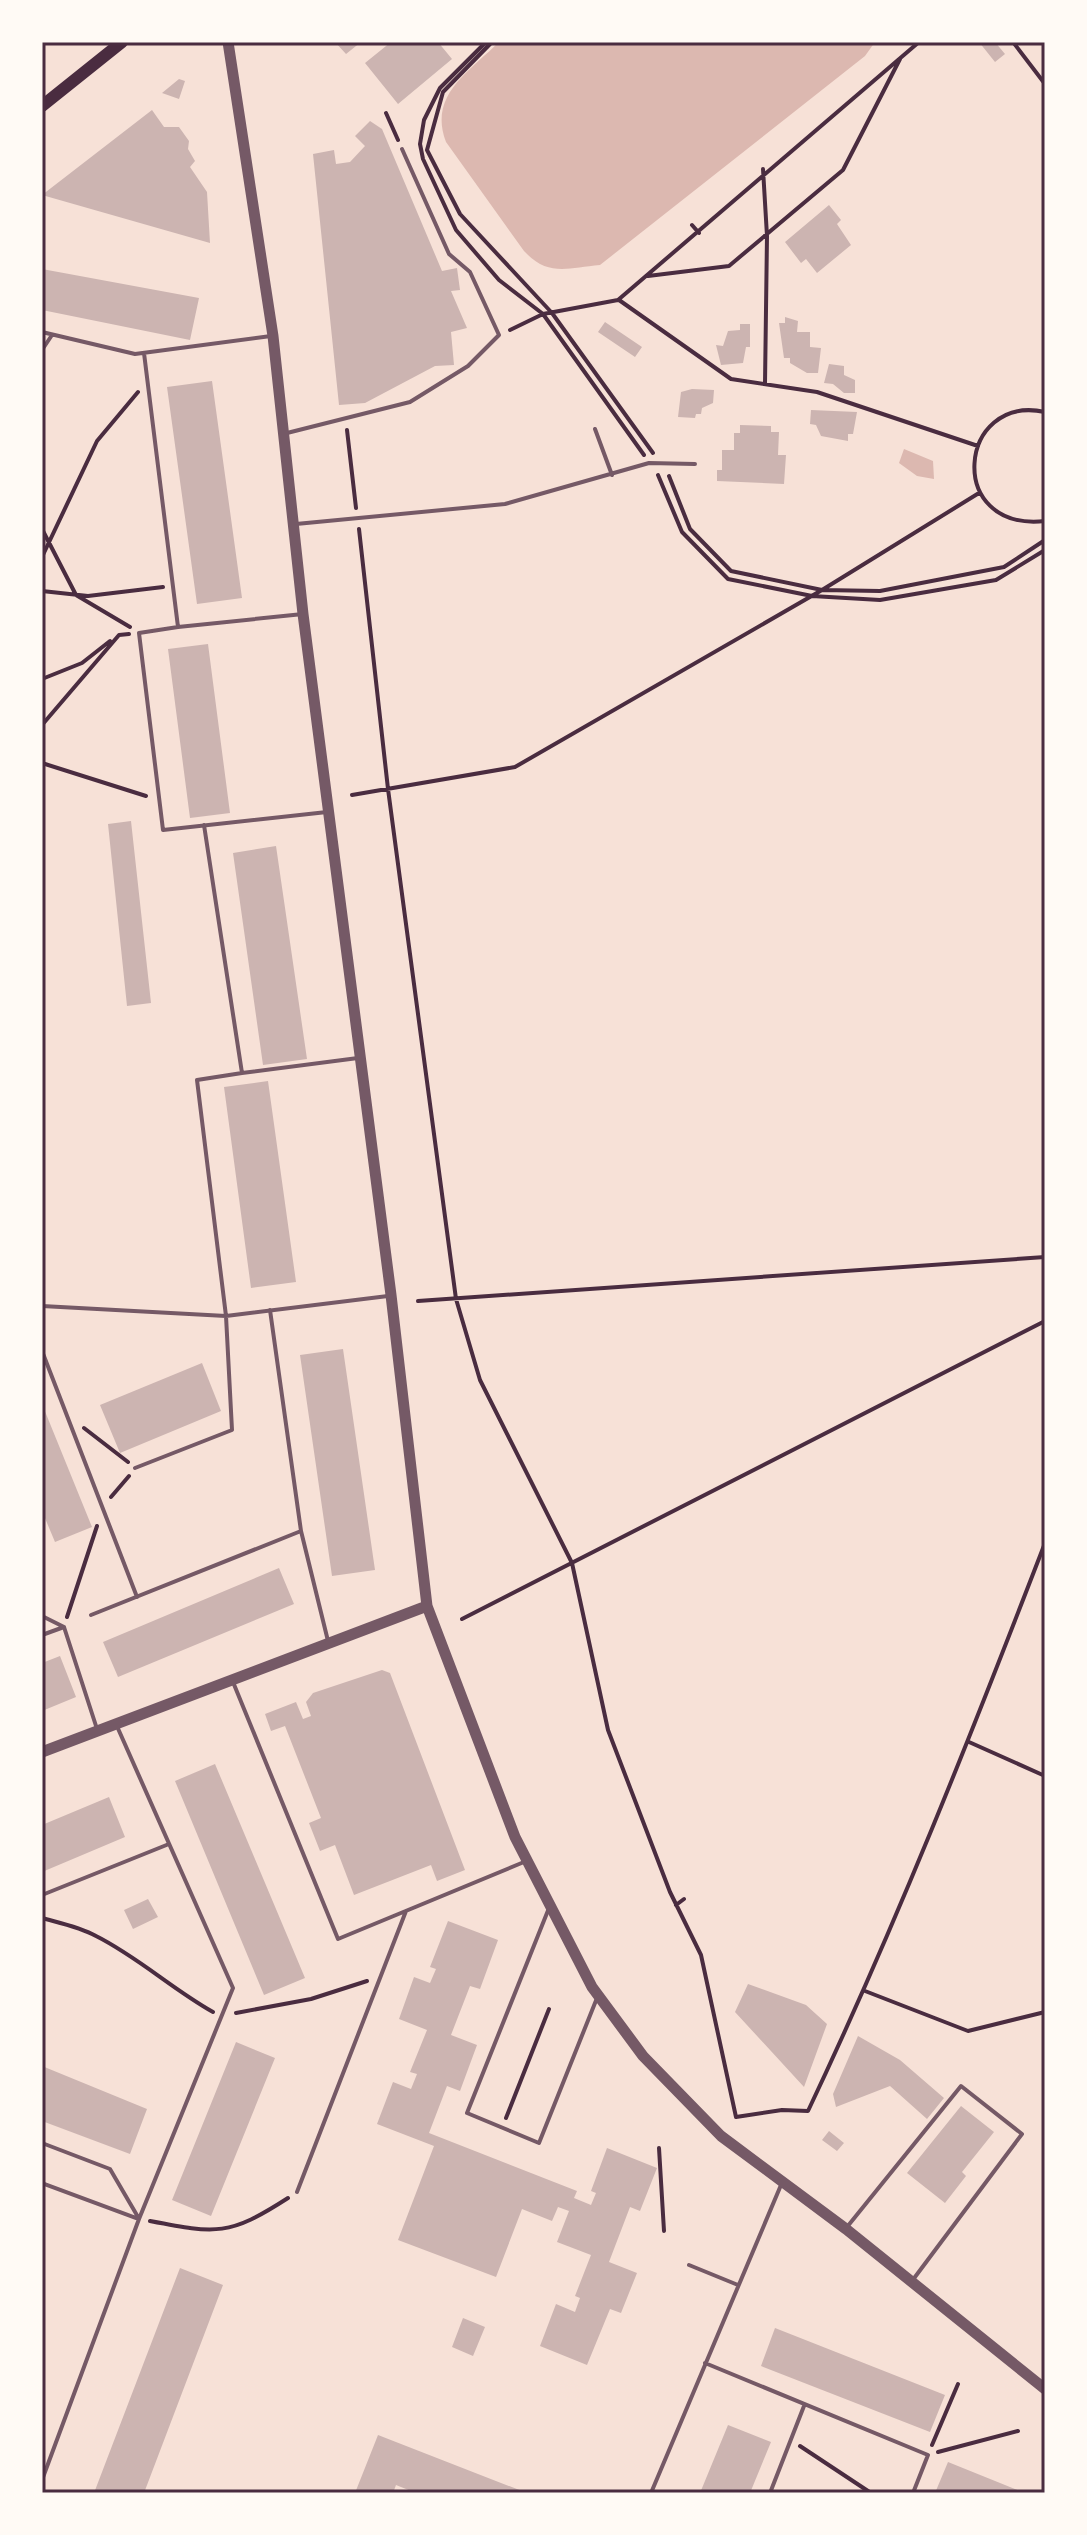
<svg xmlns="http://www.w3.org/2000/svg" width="1087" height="2535" viewBox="0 0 1087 2535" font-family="'DM Sans',sans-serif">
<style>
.water{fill:#dcb8b0}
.building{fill:#ccb4b1}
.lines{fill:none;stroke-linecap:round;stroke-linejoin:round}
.path{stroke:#4a2c40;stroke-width:4}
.service{stroke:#755966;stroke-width:4}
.tertiary{stroke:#755966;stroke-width:11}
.secondary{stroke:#4a2c40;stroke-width:12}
.neatline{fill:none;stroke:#4a2c40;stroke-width:3}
</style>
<rect width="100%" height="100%" fill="#f7e1d7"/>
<!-- water -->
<path class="water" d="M499,42H875L865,56L600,265C567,268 548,277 524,251L446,142C428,95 469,72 499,42Z
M904,449L933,461L934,479L917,476L899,463Z"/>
<!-- building -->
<path class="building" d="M335,42H361L346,54Z
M391,42H438L452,59L398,104L365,63Z
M979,42H995L1005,54L995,62Z
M179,79L185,81L179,99L162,93Z
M152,110L164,127H179L189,141L188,149L195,161L190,167L207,192L210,243L42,195Z
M370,121L382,129L442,271L457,268L460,290L451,291L467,328L451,332L454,365L435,366L365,403L339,405L313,154L334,150L336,164L350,162L365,146L355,136Z
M829,205L841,220L837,224L851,245L817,273L806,259L801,263L785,242Z
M42,269L199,298L190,340L42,310Z
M785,317L798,321L797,332H810V347L821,348L818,373H807L790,363V358H784L779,323H785Z
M605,322L642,347L635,357L598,332Z
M740,324H750V347H746L743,363L721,365L716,345L723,346L728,331L740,330Z
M829,364L844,366V375L855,380V393H844L833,384L824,383Z
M212,381L242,598L197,604L167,387Z
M692,389L714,390L713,403L702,408L701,414H696L695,418L678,417L681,392Z
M811,410L857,412L853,434H848V441L821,436L816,425L810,424Z
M740,425L771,426V432H779L778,455H786L784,484L717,481V470H722V450H734V433H740Z
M208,644L230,813L190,818L168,649Z
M131,821L151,1003L127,1006L108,824Z
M276,846L307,1059L263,1065L233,853Z
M268,1081L296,1282L251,1288L224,1087Z
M343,1349L375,1570L332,1576L300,1355Z
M202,1363L221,1411L120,1453L100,1405Z
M42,1404L92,1527L55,1542L42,1511Z
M279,1568L294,1604L118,1677L103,1642Z
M60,1656L76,1697L42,1711V1663Z
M382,1670L390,1673L465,1870L437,1881L431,1865L354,1895L335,1845L320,1851L309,1823L321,1818L285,1726L271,1731L265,1714L296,1702L303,1719L311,1716L306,1702L313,1693Z
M215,1764L305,1978L264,1995L175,1781Z
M109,1797L125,1837L42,1872V1825Z
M148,1899L158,1917L133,1929L124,1910Z
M448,1921L498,1940L480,1989L470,1986L451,2035L477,2045L460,2091L447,2086L429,2133L577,2191L574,2198L591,2205L596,2193L591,2191L607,2148L657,2168L640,2211L630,2207L609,2262L637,2273L621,2313L610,2309L587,2365L540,2346L556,2304L575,2312L580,2298L575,2296L591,2255L557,2242L569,2211L558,2207L552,2221L522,2209L496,2277L398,2240L434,2146L377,2124L393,2082L411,2089L417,2074L410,2072L427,2030L399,2019L414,1977L430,1983L436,1969L430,1967Z
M748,1984L806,2005L827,2024L804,2087L735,2012Z
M858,2036L900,2060L944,2098L927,2119L890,2086L836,2107L833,2094Z
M236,2042L275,2058L211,2216L172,2200Z
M42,2066L147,2109L130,2154L42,2121Z
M961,2106L994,2132L962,2172L966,2176L945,2203L907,2173Z
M829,2131L844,2143L837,2151L822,2140Z
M180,2268L223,2285L144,2493H94Z
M463,2318L485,2327L473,2356L452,2347Z
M775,2328L945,2395L930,2432L761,2366Z
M728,2425L771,2442L750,2493H700Z
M378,2435L527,2493H416L396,2485L393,2493H355Z
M948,2462L1025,2493H935Z"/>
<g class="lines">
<!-- path -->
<path class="path" d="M486,42L440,88L424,120L420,144L423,159L456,230L499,280L543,314L644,455
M492,42L443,92L427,150L460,214L552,313L653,453
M1013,42L1045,84
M386,113L398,140
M763,169L767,236L765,384
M692,225L699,233
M648,276L729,266L843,170L900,59
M619,300L731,379L817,392L978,446
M510,330L543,314L618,300L919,42
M1045,412C958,393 944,532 1045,521
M347,430L356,508
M658,475L682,532L728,579L812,596L880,600L996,580L1045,550
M669,476L690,529L731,571L822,590L880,591L1004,567L1045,540
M42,529L76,595L130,627
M359,529L388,789L456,1299L480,1380L572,1563L608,1730L670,1892L701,1955L736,2117L782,2110L808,2111C896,1925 971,1735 1045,1543
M42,557L97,441L138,392
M42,591L88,596L163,587
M42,679L82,663L110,641
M42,725L119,635L129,634
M42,763L146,796
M352,795L515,767L822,590L979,493
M418,1301L1045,1257
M84,1428L128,1462
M111,1497L129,1476
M67,1617L97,1526
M462,1619L1045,1321
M969,1742L1045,1776
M676,1905L684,1899
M42,1918C60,1923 80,1927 96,1936C138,1957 172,1989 213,2012
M865,1991L968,2031L1045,2012
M236,2013L311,1999L367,1981
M506,2118L549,2009
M659,2148L664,2231
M150,2221C217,2234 229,2236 288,2198
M932,2445L958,2384
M800,2446L871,2493
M938,2452L1018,2431"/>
<!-- service -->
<path class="service" d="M42,332L135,354L271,336
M42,350L52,335
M144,353L178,627L303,614
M595,429L612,475
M287,433L410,402L468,366L499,335L470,272L449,254L402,149
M296,524L505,504L649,463L695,464
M178,627L139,633L163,830L327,812
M204,825L242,1073L197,1080L226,1316L388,1296
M242,1073L358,1058
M42,1306L226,1316L232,1430L135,1468
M42,1351L137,1597
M301,1531L328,1641
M91,1615L301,1531L270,1310
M42,1616L64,1627L97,1729
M42,1635L64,1627
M233,1682L338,1939L524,1862
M116,1724L233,1988L139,2219
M42,1895L169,1844
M549,1908L467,2113L539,2143L597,1998
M42,2143L110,2169L138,2217
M42,2183L139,2219L42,2480
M297,2192L406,1911
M847,2227L961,2086L1022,2134L912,2281
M689,2265L738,2285
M705,2363L928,2455L913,2493
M651,2493L781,2185
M770,2493L804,2406"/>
<!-- tertiary -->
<path class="tertiary" d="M228,42L273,336L303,614L391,1295L427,1606L515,1837L592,1987L643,2056L721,2136L846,2229L1045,2389
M42,1752L427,1606"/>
<!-- secondary -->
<path class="secondary" d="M42,106L122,42"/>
</g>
<!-- border -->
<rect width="1087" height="2535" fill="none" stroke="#fffaf5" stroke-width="88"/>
<rect x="44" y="44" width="999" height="2447" class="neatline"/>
</svg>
